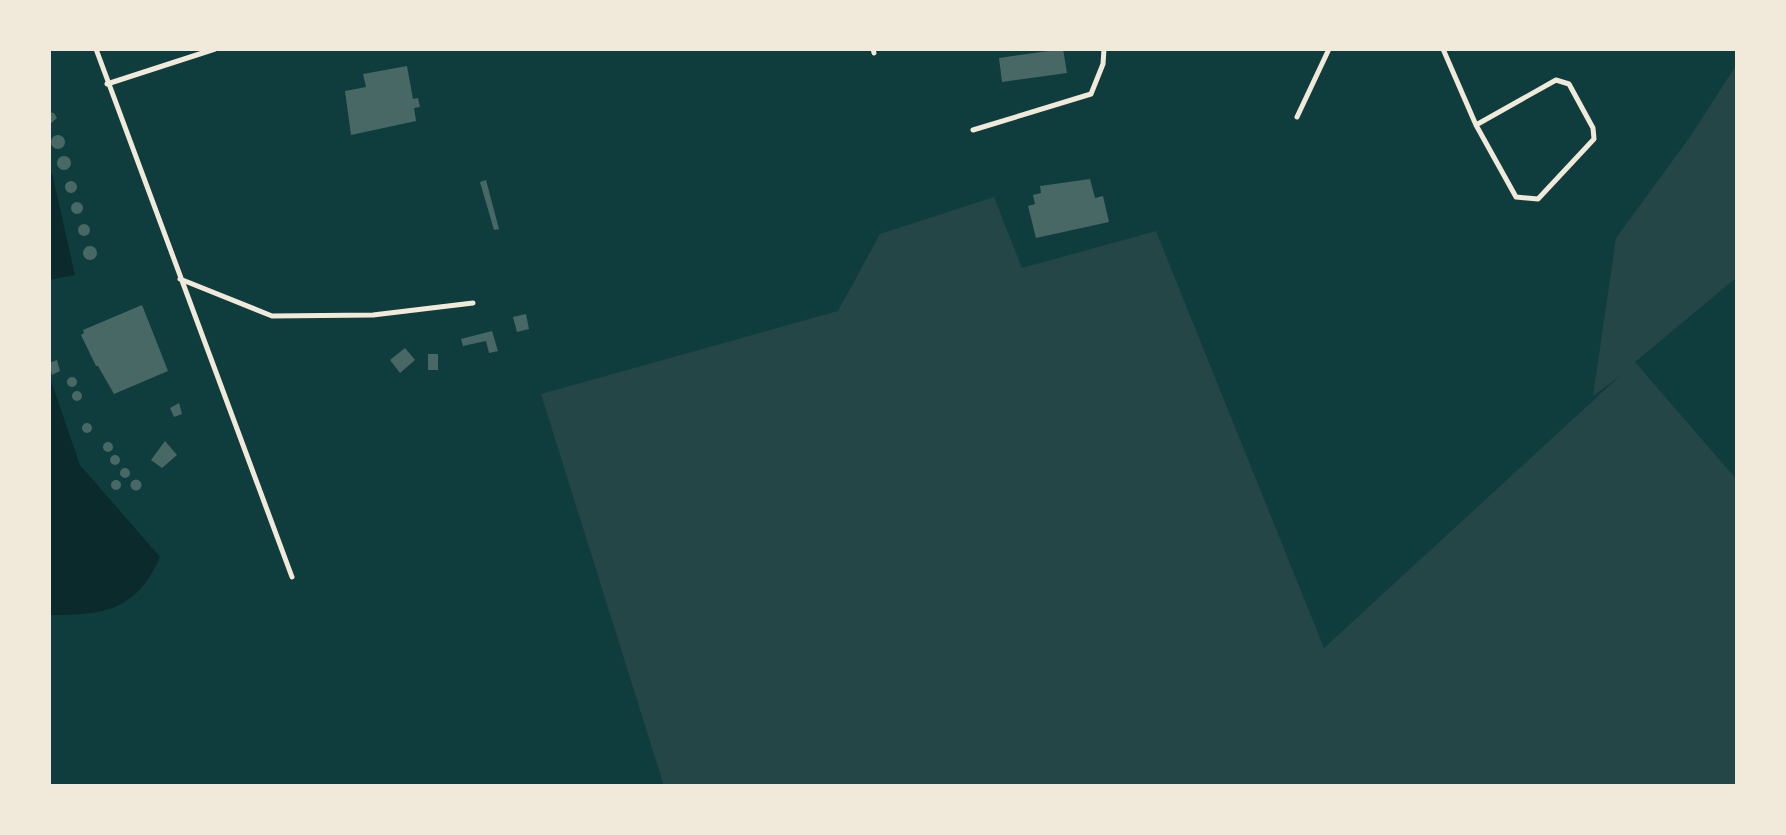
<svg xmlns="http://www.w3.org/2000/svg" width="1786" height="835" viewBox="0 0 1786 835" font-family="'IBM Plex Sans',sans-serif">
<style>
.green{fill:#244646}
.water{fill:#0a2a2b}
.building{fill:#486865}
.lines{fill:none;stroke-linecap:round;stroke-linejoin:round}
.service{stroke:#f1e9da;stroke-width:5}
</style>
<rect width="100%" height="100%" fill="#0f3d3e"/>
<!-- green -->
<path class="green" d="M1737,64V277L1635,362L1737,480V786H664L541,394L838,311L880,234L994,197L1022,268L1156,231L1324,648L1621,375L1593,396L1616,238L1690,137Z"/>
<!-- water -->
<path class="water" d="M49,173H52L75,275L49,280Z
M49,375L80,465L160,557C136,611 105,615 49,615Z"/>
<!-- building -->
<path class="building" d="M1063,49L1067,73L1002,82L999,58Z
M407,66L413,99L418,98L420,107L414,108L416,121L351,135L345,91L366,87L363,74Z
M49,112L54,113L57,118L49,125Z
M51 142a7 7 0 1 1 14 0a7 7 0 1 1-14 0Z
M57 163a7 7 0 1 1 14 0a7 7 0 1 1-14 0Z
M1090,179L1095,198L1103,196L1109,222L1036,238L1028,206L1035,204L1033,195L1041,193L1040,186Z
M486,180L499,229L494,230L480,182Z
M65 187a6 6 0 1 1 12 0a6 6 0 1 1-12 0Z
M71 208a6 6 0 1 1 12 0a6 6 0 1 1-12 0Z
M78 230a6 6 0 1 1 12 0a6 6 0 1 1-12 0Z
M83 253a7 7 0 1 1 14 0a7 7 0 1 1-14 0Z
M142,305L168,371L114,394L98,366H96L81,335L84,333L83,330Z
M526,314L529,329L517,332L513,317Z
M492,331L498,351L489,353L486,341L463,346L461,339Z
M405,348L415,360L400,373L390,360Z
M428,354H438V370H428Z
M57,360L60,371L52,375L49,363Z
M67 382a5 5 0 1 1 10 0a5 5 0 1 1-10 0Z
M72 396a5 5 0 1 1 10 0a5 5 0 1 1-10 0Z
M179,403L182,414L174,417L170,408Z
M82 428a5 5 0 1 1 10 0a5 5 0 1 1-10 0Z
M165,441L177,455L162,468L151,460Z
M103 447a5 5 0 1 1 10 0a5 5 0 1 1-10 0Z
M110 460a5 5 0 1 1 10 0a5 5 0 1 1-10 0Z
M120 473a5 5 0 1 1 10 0a5 5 0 1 1-10 0Z
M130.5 485a5.5 5.5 0 1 1 11 0a5.5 5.5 0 1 1-11 0Z
M111 485a5 5 0 1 1 10 0a5 5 0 1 1-10 0Z"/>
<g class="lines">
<!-- service -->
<path class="service" d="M96,49L292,577
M873,49L874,53
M1443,49L1476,125L1516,197L1538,199L1594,139L1593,128L1569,84L1556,80L1476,125
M107,84L215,49
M1297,117L1329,49
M973,130L1091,94L1103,64L1104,49
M180,279L272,316L373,315L473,303"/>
</g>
<!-- border -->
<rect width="1786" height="835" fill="none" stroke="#f1e9da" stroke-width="102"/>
</svg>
